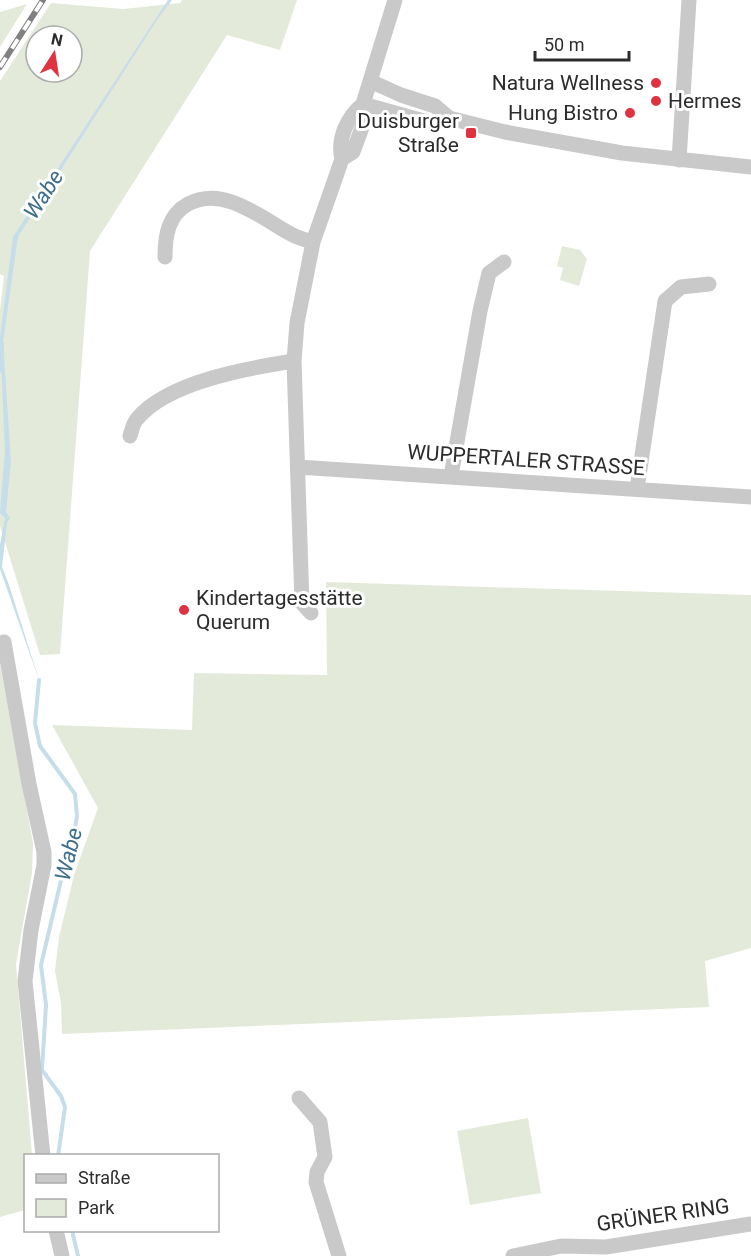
<svg xmlns="http://www.w3.org/2000/svg" width="751" height="1256" viewBox="0 0 751 1256" font-family="Roboto,sans-serif">
<style>
.green{fill:#e3eada;fill-rule:evenodd}
.water{fill:#c6ddea}
.lines{fill:none;stroke-linecap:round;stroke-linejoin:round}
.stream{stroke:#c6ddea;stroke-width:4}
.minor{stroke:#c9c9c9;stroke-width:15}
.rail-casing{stroke:#818181;stroke-width:6}
.rail{stroke:#fff;stroke-width:4;stroke-dasharray:11;stroke-linecap:butt}
.poi-dot{fill:#df3342;stroke:#fff;stroke-width:2}
.labels{text-anchor:middle;stroke-width:6;stroke-linejoin:round;paint-order:stroke}
.poi-label{font-size:21px;fill:#2c2c2c;stroke:#fff;text-anchor:end}
.street-label{font-size:21px;fill:#2c2c2c;stroke:#fff}
.water-label{font-size:22px;font-style:italic;fill:#3d6f8c;stroke:#fff}
</style>
<rect width="100%" height="100%" fill="#fff"/>
<!-- green -->
<path class="green" d="M182,0H297L280,50L227,35L90,251L60,654L40,655L0,526V310L4,276L0,274V81L51,3L123,9L180,3ZM36,36H72V72H36Z
M27,4L0,47V12Z
M562,246L580,250L587,259L579,286L560,280L563,268L557,266Z
M326,582L751,595V948L705,961L709,1007L62,1034L61,1003L55,971L59,937L74,875L98,808L52,725L192,730L194,673L327,675Z
M0,664L33,843L32,873L16,964L32,1155L26,1156L25,1210L0,1217Z
M528,1118L541,1193L470,1205L457,1131Z"/>
<!-- water -->
<path class="water" d="M168,0H172L157,20L19,235L17,243L3,342L11,462L6,512L10,518L7,523L2,567L9,585L40,683L0,569V545L5,518L0,513L5,451L0,337L13,237Z"/>
<g class="lines">
<!-- stream -->
<path class="stream" d="M2,343V371
M39,680L35,723L40,746L75,794L77,816L71,851L63,872L41,965L46,1005L42,1070L61,1096L65,1107L58,1156
M72,1230L78,1256"/>
<!-- minor -->
<path class="minor" d="M370,81L401,95L435,106L449,118L505,132L622,153L751,167
M363,104L431,123L449,118
M342,159L353,152L360,133L365,119L363,104L395,0
M679,160L689,0
M165,257C165,236 168,215 188,204C224,185 261,218 291,234C298,238 305,240 313,242
M130,436C132,430 133,423 137,419C167,382 248,368 294,361
M298,467L751,497
M451,476L480,311L489,273L504,262
M637,489L665,301L681,287L709,284
M311,613L302,603L294,361L297,323L313,242L342,159C337,139 347,117 363,104
M4,642L29,784L44,852V865L31,930L25,981L43,1156
M299,1098L320,1122L325,1157L317,1172L316,1182L339,1256
M56,1230L62,1256
M513,1256L561,1246L606,1247L751,1224"/>
<defs>
<path id="rail" d="M0,67L43,0"/>
</defs>
<!-- rail casing -->
<use href="#rail" class="rail-casing"/>
<!-- rail -->
<use href="#rail" class="rail"/>
</g>
<!-- markers -->
<g class="poi-dot">
<circle cx="656" cy="83" r="6"/>
<circle cx="656" cy="101" r="6"/>
<circle cx="630" cy="113" r="6"/>
<rect x="465" y="127" width="12" height="12" rx="3"/>
<circle cx="184" cy="610" r="6"/>
</g>
<g class="labels">
<!-- poi labels -->
<g class="poi-label">
<text x="644" y="90">Natura Wellness</text>
<text x="668" y="108" text-anchor="start">Hermes</text>
<text x="618" y="120">Hung Bistro</text>
<text x="459" y="128">Duisburger<tspan x="459" dy="24">Straße</tspan></text>
<text x="196" y="605" text-anchor="start">Kindertagesstätte<tspan x="196" dy="24">Querum</tspan></text>
</g>
<!-- street labels -->
<g class="street-label">
<text transform="translate(526 460) rotate(4)" y="7">WUPPERTALER STRASSE</text>
<text transform="translate(663 1215) rotate(-8)" y="7">GRÜNER RING</text>
</g>
<!-- water labels -->
<g class="water-label">
<text transform="translate(43 194) rotate(-57)" y="8">Wabe</text>
<text transform="translate(68 854) rotate(-76)" y="8">Wabe</text>
</g>
</g>
<!-- legend -->
<rect x="24" y="1154" width="195" height="78" fill="#ffffff" stroke="#ababab" stroke-width="1.5"/>
<rect x="36" y="1174" width="30" height="9" fill="#c9c9c9" stroke="#ababab" stroke-width="1.5"/>
<text x="78" y="1184" font-size="18" fill="#2c2c2c">Straße</text>
<rect x="36" y="1199" width="30" height="18" fill="#e3eada" stroke="#ababab" stroke-width="1.5"/>
<text x="78" y="1214" font-size="18" fill="#2c2c2c">Park</text>
<!-- north arrow -->
<g transform="translate(54 54) rotate(12)"><circle r="28" fill="#ffffff" stroke="#ababab" stroke-width="1.5"/>
<path d="M0-4.5L10 22L0 15L-10 22Z" fill="#df3342"/>
<text y="-9" font-size="16" font-weight="bold" text-anchor="middle" fill="#2c2c2c">N</text>
</g>
<!-- scale -->
<path d="M535 51v9h94v-9" fill="none" stroke="#2c2c2c" stroke-width="3"/>
<text x="544" y="51" font-size="18" fill="#2c2c2c" stroke="#ffffff" stroke-width="4.5" paint-order="stroke">50 m</text>
</svg>
